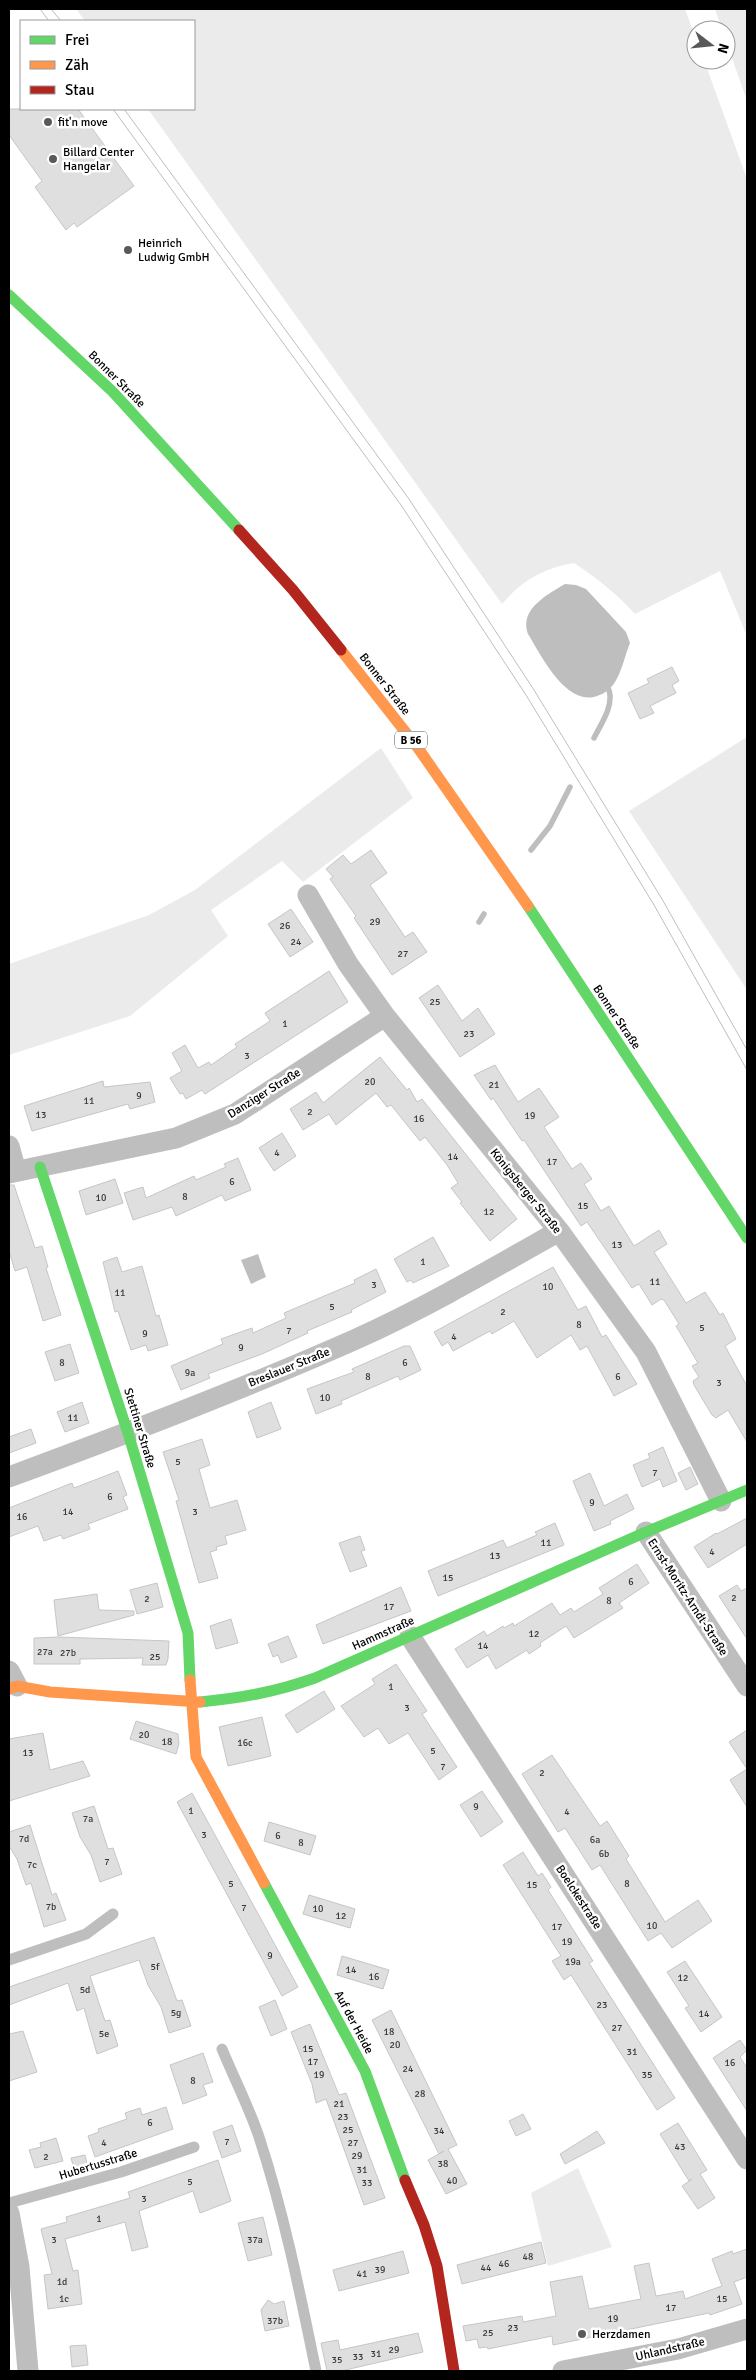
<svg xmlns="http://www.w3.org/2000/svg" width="756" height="2380" viewBox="0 0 756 2380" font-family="Signika,sans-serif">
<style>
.green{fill:#ebebeb}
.water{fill:#bebebe}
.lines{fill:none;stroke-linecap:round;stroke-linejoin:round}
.stream{stroke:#bebebe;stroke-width:5.5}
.building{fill:#dfdfdf;stroke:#c6c6c6}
.lane{stroke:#bebebe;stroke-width:11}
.street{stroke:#bebebe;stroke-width:21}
.fast{stroke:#63d668;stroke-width:11}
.slow{stroke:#ff974d;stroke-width:11}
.jam{stroke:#b3261e;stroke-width:11}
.tram{stroke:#bebebe;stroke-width:1}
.poi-dot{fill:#595959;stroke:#fff;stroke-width:2}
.labels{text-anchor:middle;stroke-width:5;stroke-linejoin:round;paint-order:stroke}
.number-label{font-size:10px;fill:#383838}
.shield{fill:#fff;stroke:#4c4c4c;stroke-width:1}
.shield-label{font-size:11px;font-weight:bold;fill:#000}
.poi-label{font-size:12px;fill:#000;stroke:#fff;text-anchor:start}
.street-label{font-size:12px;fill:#000;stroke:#fff}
</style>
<rect width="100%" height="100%" fill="#fff"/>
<!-- green -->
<path class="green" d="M76,9H685L696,39V60H704L747,179V636L720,571L635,614C617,594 597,578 574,563C544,568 521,581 502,604L148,109H194V21H85Z
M715,9H747V101L726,41V30H722Z
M747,737V990L629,811Z
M381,748L413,798L303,882L282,861L211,910L228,936L130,1016L9,1055V964L149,915L195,890Z
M578,2168L612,2247L548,2266L531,2193Z"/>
<!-- water -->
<path class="water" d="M565,584L576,585L586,589L626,632L630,643C625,655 622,671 615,682C611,689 604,694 597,696C566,707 541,655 528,634C519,610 546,595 565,584Z
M258,1254L266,1277L251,1284L241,1260Z"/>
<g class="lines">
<!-- stream -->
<path class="stream" d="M594,738C601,724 614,706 609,690
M531,850L550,826L570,787
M479,922L484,914"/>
</g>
<!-- building -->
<path class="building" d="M9,109H78L134,186L77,227L74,223L66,230L35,187L42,181L9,135Z
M672,667L679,681L672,685L676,693L650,706L654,713L640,719L628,693L649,683L647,679Z
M371,850L387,873L370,885L405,937L413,932L427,952L392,975L354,918L356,916L330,879L333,877L326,869L343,855L351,864Z
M291,909L313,942L290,957L268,924Z
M329,971L348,1002L205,1094L202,1090L186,1099L183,1093L180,1094L170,1078L182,1071L172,1053L185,1045L198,1068L209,1062L211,1065L237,1047L235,1044L270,1021L265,1013Z
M438,985L462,1021L478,1008L495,1034L460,1057L419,998Z
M380,1057L407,1090L409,1088L417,1102L422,1099L517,1219L490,1241L460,1203L462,1202L451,1188L458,1183L447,1165L425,1137L420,1141L391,1105L387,1107L376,1093L336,1125L329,1114L303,1130L290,1109L316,1092L323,1103Z
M495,1065L518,1102L539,1088L559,1117L544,1127L572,1169L581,1163L592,1179L584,1184L601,1211L609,1206L634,1246L659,1230L667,1244L654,1252L686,1303L705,1292L720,1315L723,1313L736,1339L725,1346L747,1386V1442L728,1410L716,1418L712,1415L694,1385L693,1381L699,1377L692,1366L698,1363L676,1326L679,1324L664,1300L661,1299L652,1305L639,1284L632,1288L587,1222L581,1226L524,1140L522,1141L493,1098L491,1100L474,1075Z
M103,1081L104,1087L150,1082L155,1102L130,1109L128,1104L32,1131L24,1106Z
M282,1133L296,1156L274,1171L259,1148Z
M238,1158L251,1190L225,1201L222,1195L176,1216L172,1207L133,1220L124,1193L143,1187L146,1198L194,1176L196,1180L226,1167L224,1164Z
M115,1179L123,1203L86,1215L79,1191Z
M9,1185H14L35,1248L42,1246L48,1267L46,1268L61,1315L43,1321L27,1267L15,1271L9,1251Z
M433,1237L449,1266L413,1283L411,1280L407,1282L394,1259Z
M117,1257L122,1272L142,1266L156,1316L159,1315L168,1345L148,1351L146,1345L131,1350L118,1311L115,1312L103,1262Z
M553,1267L578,1310L586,1306L602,1337L606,1335L637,1384L614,1396L587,1346L580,1350L571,1335L537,1358L514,1321L492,1334L490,1331L453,1351L448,1342L442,1346L434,1332Z
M376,1269L386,1292L351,1310L352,1312L307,1331L308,1333L262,1354L208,1374L210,1378L181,1390L171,1366L223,1344L221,1339L252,1328L253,1333L286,1318L284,1313L355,1283L354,1280Z
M70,1344L79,1373L55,1381L45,1352Z
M404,1346H410L421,1370L400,1380L398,1376L341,1401L342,1404L316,1414L307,1389L354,1372L352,1369Z
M82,1402L89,1423L65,1432L57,1412Z
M271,1402L281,1429L257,1438L248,1412Z
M31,1429L36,1443L9,1453V1437Z
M202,1439L210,1465L199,1469L210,1508L237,1500L246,1530L225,1536L227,1544L216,1547L217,1550L210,1552L218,1578L199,1583L176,1501L179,1500L163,1452Z
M663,1447L677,1481L663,1487L660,1479L642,1487L633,1465L650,1458L648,1454Z
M690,1467L698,1484L686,1490L678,1473Z
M118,1471L127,1495L123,1497L128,1509L88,1524L90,1529L63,1539L61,1535L44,1541L38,1526L9,1537V1508L72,1483L74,1488Z
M590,1473L604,1506L627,1494L634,1509L610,1521L611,1524L594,1531L573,1481Z
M747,1518V1544L708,1568L694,1547L716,1533L717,1534Z
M555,1523L564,1545L438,1596L428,1571L503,1540L507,1548L537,1535L535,1532Z
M360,1536L365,1550L361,1551L367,1566L350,1572L339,1543Z
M637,1564L649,1583L619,1603L623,1608L574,1638L566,1626L540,1643L541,1646L529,1654L527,1650L496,1669L488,1655L467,1668L455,1649L484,1631L487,1636L503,1626L504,1628L513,1623L514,1626L552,1603L560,1615L571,1608L574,1612L603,1594L599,1588Z
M157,1583L163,1607L137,1614L130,1590Z
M737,1585L741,1591L747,1588V1639L719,1596Z
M401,1587L411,1611L323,1644L316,1625Z
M97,1594L99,1610L134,1611V1615L58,1636L54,1600Z
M231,1619L238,1643L216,1649L210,1626Z
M288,1636L297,1657L281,1663L278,1655L273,1657L268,1644Z
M59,1637L169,1641L168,1659L166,1665H142L143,1658L80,1659V1664H34V1638Z
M396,1664L427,1711L422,1714L457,1767L439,1780L408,1733L389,1744L378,1728L364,1737L341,1706L375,1684L372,1679Z
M324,1691L335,1709L297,1733L285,1715Z
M262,1717L271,1756L228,1766L219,1727Z
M136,1721L178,1734L179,1744L176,1754L130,1739Z
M747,1730V1807L730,1780L747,1769L729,1742Z
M43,1733L50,1770L83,1761L90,1776L9,1801V1739Z
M552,1755L600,1826L607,1821L629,1856L626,1859L665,1922L698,1900L712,1921L672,1948L661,1933L648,1941L600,1865L592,1870L565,1828L558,1832L522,1774Z
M482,1791L503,1822L481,1837L460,1805Z
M192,1793L298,1987L282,1996L177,1802Z
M94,1806L108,1849L113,1848L122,1874L100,1882L91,1855L80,1837L72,1813Z
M269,1822L316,1836L310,1855L264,1841Z
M30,1825L52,1895L56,1893L66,1920L44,1927L31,1883L26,1885L17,1859L9,1846V1832Z
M523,1852L538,1876L542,1873L551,1887L548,1890L593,1961L589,1963L675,2098L657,2110L571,1975L564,1980L552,1961L561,1956L503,1865Z
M309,1895L355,1909L350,1928L303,1914Z
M154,1937L177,2001L182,2000L191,2026L169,2033L161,2007L148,1985L139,1960L90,1976L105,2021L110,2020L118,2046L97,2054L84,2008L77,2011L68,1983L9,2005V1987Z
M342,1956L389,1970L383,1989L337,1975Z
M685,1961L722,2017L701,2032L685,2008L689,2006L667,1972Z
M275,2000L287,2029L271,2036L259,2007Z
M391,2010L457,2145L448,2149L467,2184L446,2194L428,2160L444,2151L439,2154L372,2020Z
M310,2024L339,2095L346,2093L385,2198L364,2205L326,2099L316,2103L312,2084L291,2032Z
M23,2031L37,2072L9,2081V2034Z
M740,2040L747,2050L740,2057L747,2068V2111L713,2058Z
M203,2053L213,2082L203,2085L207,2095L183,2104L170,2065Z
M166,2107L173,2129L95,2157L88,2136L99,2132L98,2129L127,2119L125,2113L140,2108L142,2115Z
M523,2114L531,2129L516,2136L509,2121Z
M678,2123L707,2170L700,2174L715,2198L698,2209L682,2186L692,2179L689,2181L660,2134Z
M232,2125L241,2151L222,2158L213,2132Z
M597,2131L605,2143L565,2164L560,2154Z
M56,2138L63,2161L35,2168L29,2150L41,2147L40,2143Z
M85,2155L89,2172L76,2176L71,2158Z
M218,2160L231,2201L200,2213L193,2191L139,2211L148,2247L132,2251L125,2222L65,2239L73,2271L78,2270L82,2304L48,2309L44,2275L52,2274L41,2229L67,2222L66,2217L130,2198L128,2192Z
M263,2217L272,2255L248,2261L238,2223Z
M541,2242L546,2263L462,2284L457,2265Z
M747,2249V2277L734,2282L742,2304L710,2315L709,2313L553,2345L552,2336L488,2349L487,2347L479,2348L477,2339L466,2341L463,2326L522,2316L523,2322L556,2316L550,2282L582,2276L589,2309L641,2299L634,2266L649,2263L656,2296L683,2291L685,2299L722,2286L712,2259L732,2251L733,2254Z
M403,2251L409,2273L339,2291L333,2270Z
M268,2300L274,2304L284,2301L289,2326L265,2331L261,2310Z
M418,2333L423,2352L341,2371H327L321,2343L338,2340L340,2350Z
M86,2345L88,2365L72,2367L70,2346Z"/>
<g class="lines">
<!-- lane -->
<path class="lane" d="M9,1960L86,1934L113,1914
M222,2049C234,2078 249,2107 259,2137C284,2213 300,2293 316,2371
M9,2203L121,2172L194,2147"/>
<!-- street -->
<path class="street" d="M308,895L348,964L385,1016L559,1231L646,1352L721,1501
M9,1146L16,1171
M9,1173L176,1138L235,1114L385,1016
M9,1477C125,1434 241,1390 354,1340C425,1308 492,1269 559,1231
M646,1532L747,1686
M410,1636L747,2159
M9,1671L17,1686
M9,2213L19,2267L28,2371
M563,2371L678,2349L747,2329"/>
<!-- fast -->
<path class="fast" d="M9,295L113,392L239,530
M528,906L747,1238
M40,1167L128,1433L188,1633L190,1680
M200,1702C242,1698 275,1692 315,1678L646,1532L747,1490
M264,1883L365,2071L405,2180"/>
<!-- slow -->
<path class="slow" d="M341,650L418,748L528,906
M190,1680L196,1757L264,1883
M9,1689L17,1686L50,1692L200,1702"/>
<!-- jam -->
<path class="jam" d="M239,530L293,590L341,650
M405,2180L424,2225L437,2266L454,2371"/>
<!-- tram -->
<path class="tram" d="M40,9L49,21
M51,9L61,21
M113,109L401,505L526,695L654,905L747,1070
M124,109L409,499L534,690L662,899L747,1050"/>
</g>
<!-- markers -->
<g class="poi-dot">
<circle cx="48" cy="122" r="5"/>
<circle cx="53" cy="159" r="5"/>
<circle cx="128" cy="250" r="5"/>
<circle cx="582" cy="2334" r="5"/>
</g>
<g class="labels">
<!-- number labels -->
<g class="number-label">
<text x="375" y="925">29</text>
<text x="285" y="929">26</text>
<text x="296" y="945">24</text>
<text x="403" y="957">27</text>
<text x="435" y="1005">25</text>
<text x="285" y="1027">1</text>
<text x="469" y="1037">23</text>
<text x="247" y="1059">3</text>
<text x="370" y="1085">20</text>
<text x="494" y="1088">21</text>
<text x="139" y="1099">9</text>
<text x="89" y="1104">11</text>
<text x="310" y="1115">2</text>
<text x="41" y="1118">13</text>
<text x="530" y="1119">19</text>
<text x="419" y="1122">16</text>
<text x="277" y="1156">4</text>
<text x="453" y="1160">14</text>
<text x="552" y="1165">17</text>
<text x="232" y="1185">6</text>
<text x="185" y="1200">8</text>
<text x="101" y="1201">10</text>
<text x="583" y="1209">15</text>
<text x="489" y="1215">12</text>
<text x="617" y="1248">13</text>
<text x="423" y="1265">1</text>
<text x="655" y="1285">11</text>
<text x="374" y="1288">3</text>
<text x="548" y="1290">10</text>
<text x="120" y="1296">11</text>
<text x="332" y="1310">5</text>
<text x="503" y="1315">2</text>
<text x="579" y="1328">8</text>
<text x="702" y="1331">5</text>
<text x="289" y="1334">7</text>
<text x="145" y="1337">9</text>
<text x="454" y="1340">4</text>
<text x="241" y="1351">9</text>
<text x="62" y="1366">8</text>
<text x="405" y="1366">6</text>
<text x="190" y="1376">9a</text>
<text x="368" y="1380">8</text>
<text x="618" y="1380">6</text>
<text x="719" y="1386">3</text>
<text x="325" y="1401">10</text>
<text x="73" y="1421">11</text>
<text x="178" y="1465">5</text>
<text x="655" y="1476">7</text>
<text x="110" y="1500">6</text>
<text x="592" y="1506">9</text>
<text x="68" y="1515">14</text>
<text x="195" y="1515">3</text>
<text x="22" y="1520">16</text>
<text x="546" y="1546">11</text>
<text x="712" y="1555">4</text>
<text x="495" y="1559">13</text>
<text x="448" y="1581">15</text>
<text x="631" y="1585">6</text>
<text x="734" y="1601">2</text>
<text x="147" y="1602">2</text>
<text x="609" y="1604">8</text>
<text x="389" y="1610">17</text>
<text x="534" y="1637">12</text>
<text x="483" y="1649">14</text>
<text x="45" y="1655">27a</text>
<text x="68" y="1656">27b</text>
<text x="155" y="1660">25</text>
<text x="391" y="1690">1</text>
<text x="407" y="1711">3</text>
<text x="144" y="1738">20</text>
<text x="167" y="1745">18</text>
<text x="245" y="1746">16c</text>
<text x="433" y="1754">5</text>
<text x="28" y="1756">13</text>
<text x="443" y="1770">7</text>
<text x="542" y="1776">2</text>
<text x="476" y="1810">9</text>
<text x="191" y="1814">1</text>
<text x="567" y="1815">4</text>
<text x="88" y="1822">7a</text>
<text x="204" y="1838">3</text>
<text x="278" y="1839">6</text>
<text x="24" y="1842">7d</text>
<text x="595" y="1843">6a</text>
<text x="301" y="1846">8</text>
<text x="604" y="1857">6b</text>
<text x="107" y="1865">7</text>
<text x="32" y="1868">7c</text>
<text x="231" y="1887">5</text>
<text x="627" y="1887">8</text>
<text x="532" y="1888">15</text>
<text x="51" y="1910">7b</text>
<text x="244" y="1911">7</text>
<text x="318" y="1912">10</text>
<text x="341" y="1919">12</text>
<text x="652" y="1929">10</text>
<text x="557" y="1930">17</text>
<text x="567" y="1945">19</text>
<text x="270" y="1959">9</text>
<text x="573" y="1965">19a</text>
<text x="155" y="1970">5f</text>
<text x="351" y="1973">14</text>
<text x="374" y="1980">16</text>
<text x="683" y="1981">12</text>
<text x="85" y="1993">5d</text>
<text x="602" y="2008">23</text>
<text x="176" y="2016">5g</text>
<text x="704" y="2017">14</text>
<text x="617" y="2031">27</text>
<text x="389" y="2035">18</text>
<text x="104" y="2037">5e</text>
<text x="395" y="2048">20</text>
<text x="308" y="2052">15</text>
<text x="632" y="2055">31</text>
<text x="313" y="2065">17</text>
<text x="730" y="2066">16</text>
<text x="408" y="2072">24</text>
<text x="319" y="2078">19</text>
<text x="647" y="2078">35</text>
<text x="193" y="2084">8</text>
<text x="420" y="2097">28</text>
<text x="339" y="2107">21</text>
<text x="343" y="2120">23</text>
<text x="150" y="2126">6</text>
<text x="348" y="2133">25</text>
<text x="439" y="2134">34</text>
<text x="227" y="2145">7</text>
<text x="104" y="2146">4</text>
<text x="353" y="2146">27</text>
<text x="680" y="2150">43</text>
<text x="357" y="2159">29</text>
<text x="46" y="2160">2</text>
<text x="443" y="2167">38</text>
<text x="362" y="2173">31</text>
<text x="452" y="2184">40</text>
<text x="190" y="2185">5</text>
<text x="367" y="2186">33</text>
<text x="144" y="2202">3</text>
<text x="99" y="2222">1</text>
<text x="54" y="2243">3</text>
<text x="255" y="2243">37a</text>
<text x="528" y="2260">48</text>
<text x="504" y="2267">46</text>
<text x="486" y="2271">44</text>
<text x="380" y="2273">39</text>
<text x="362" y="2277">41</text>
<text x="62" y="2285">1d</text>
<text x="64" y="2302">1c</text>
<text x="722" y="2302">15</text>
<text x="671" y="2311">17</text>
<text x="613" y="2322">19</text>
<text x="275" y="2324">37b</text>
<text x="513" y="2331">23</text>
<text x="488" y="2336">25</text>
<text x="394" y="2353">29</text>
<text x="376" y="2357">31</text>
<text x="358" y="2360">33</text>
<text x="337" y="2363">35</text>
</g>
<!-- shield labels -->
<rect class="shield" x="395" y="731.5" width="32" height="17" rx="4"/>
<g class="shield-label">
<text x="411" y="744">B 56</text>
</g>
<!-- poi labels -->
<g class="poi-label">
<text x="58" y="126">fit'n move</text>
<text x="63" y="156">Billard Center<tspan x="63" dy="14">Hangelar</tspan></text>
<text x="138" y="247">Heinrich<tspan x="138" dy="14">Ludwig GmbH</tspan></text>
<text x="592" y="2338">Herzdamen</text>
</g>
<!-- street labels -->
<g class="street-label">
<text transform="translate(117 379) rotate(45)" y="4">Bonner Straße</text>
<text transform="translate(385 684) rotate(52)" y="4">Bonner Straße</text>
<text transform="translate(617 1017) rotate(56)" y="4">Bonner Straße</text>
<text transform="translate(264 1093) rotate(-32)" y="4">Danziger Straße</text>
<text transform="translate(526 1191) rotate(51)" y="4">Königsberger Straße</text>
<text transform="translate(289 1367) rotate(-22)" y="4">Breslauer Straße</text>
<text transform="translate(140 1428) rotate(73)" y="4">Stettiner Straße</text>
<text transform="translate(688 1597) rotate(57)" y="4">Ernst-Moritz-Arndt-Straße</text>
<text transform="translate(383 1633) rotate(-24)" y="4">Hammstraße</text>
<text transform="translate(579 1897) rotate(57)" y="4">Boelckestraße</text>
<text transform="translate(354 2022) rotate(62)" y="4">Auf der Heide</text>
<text transform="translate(98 2164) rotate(-17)" y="4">Hubertusstraße</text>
<text transform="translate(670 2349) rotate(-13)" y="4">Uhlandstraße</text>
</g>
</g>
<!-- border -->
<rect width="756" height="2380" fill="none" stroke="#000000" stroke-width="20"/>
<!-- legend -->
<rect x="20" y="20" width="175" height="90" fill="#ffffff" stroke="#999999"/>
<rect x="30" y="36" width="25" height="8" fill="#63d668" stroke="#999999"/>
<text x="65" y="45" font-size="15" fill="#000000">Frei</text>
<rect x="30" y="61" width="25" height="8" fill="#ff974d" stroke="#999999"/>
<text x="65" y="70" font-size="15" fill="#000000">Zäh</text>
<rect x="30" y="86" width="25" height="8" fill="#b3261e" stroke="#999999"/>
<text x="65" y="95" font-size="15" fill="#000000">Stau</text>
<!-- north arrow -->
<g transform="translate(711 45) rotate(106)"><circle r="24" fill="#ffffff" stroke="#999999"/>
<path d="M0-4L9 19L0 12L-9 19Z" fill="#595959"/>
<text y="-8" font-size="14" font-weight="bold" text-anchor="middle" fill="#000000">N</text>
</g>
</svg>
